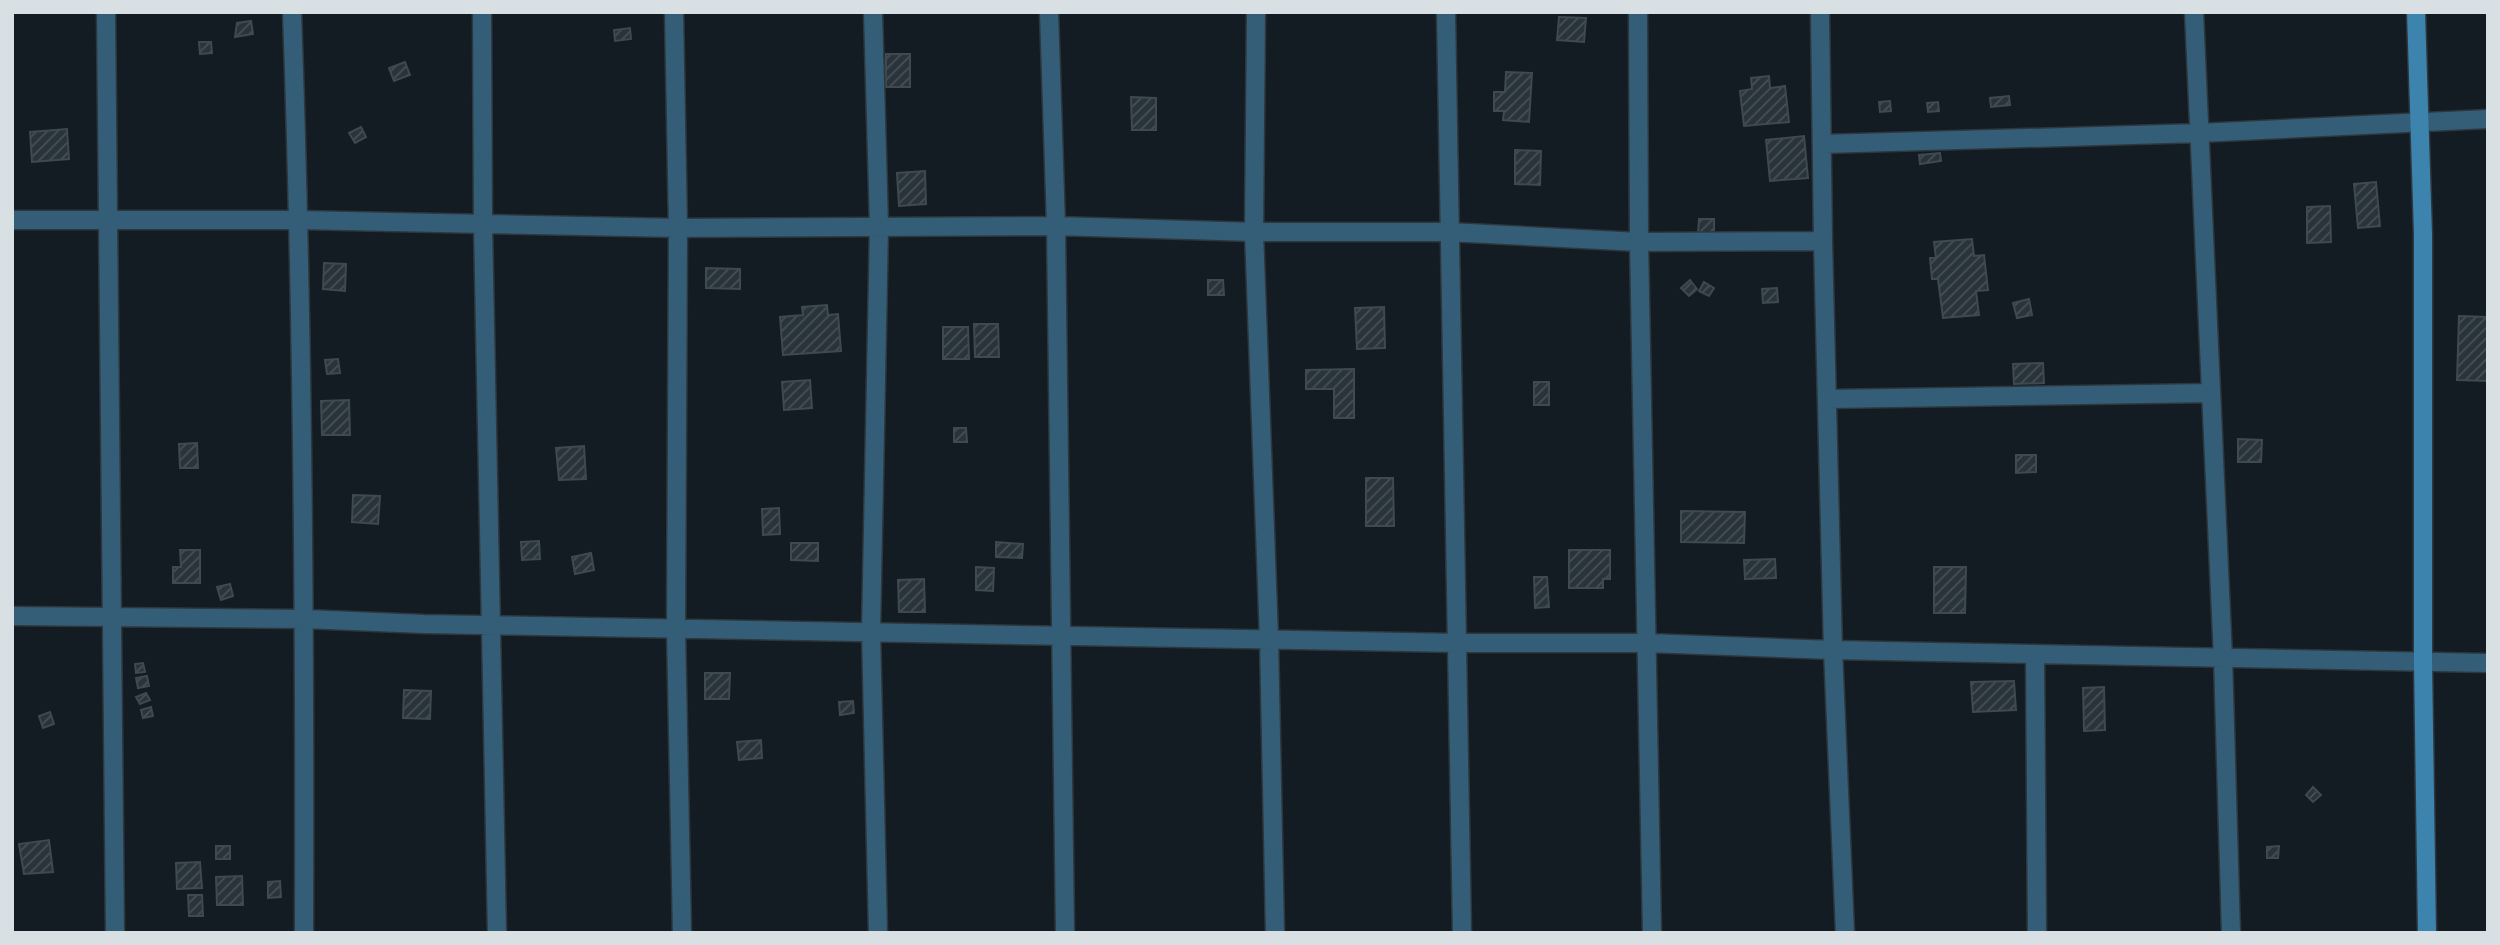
<svg xmlns="http://www.w3.org/2000/svg" width="2500" height="945" viewBox="0 0 2500 945" font-family="Literata,serif">
<style>
.building{fill:url(#building-hatch);stroke:#3e4950;stroke-width:2}
.lines{fill:none;stroke-linecap:round;stroke-linejoin:round}
.street-casing{stroke:#2e373d;stroke-width:21}
.secondary-casing{stroke:#2e373d;stroke-width:21}
.street{stroke:#345e77;stroke-width:18}
.secondary{stroke:#3c84ad;stroke-width:18}
</style>
<defs>
<pattern id="building-hatch" width="6" height="6" patternUnits="userSpaceOnUse" patternTransform="scale(1.75)"><rect width="6" height="6" fill="#29333a"/><path d="M-1 1l2-2M0 6l6-6M5 7l2-2" fill="none" stroke="#475056"/></pattern>
</defs>
<rect width="100%" height="100%" fill="#121c22"/>
<!-- building -->
<path class="building" d="M1559,17L1586,18L1584,42L1557,40Z
M251,21L253,34L235,37L237,23Z
M630,28L631,39L615,41L614,30Z
M199,42H211L212,53L200,54Z
M886,54H910V87H886Z
M405,62L410,75L394,81L389,68Z
M1506,72L1532,73L1529,122L1503,120L1504,111H1494V92H1505Z
M1769,76L1770,88L1785,86L1789,122L1744,126L1740,91L1752,89L1751,78Z
M2009,96L2010,105L1991,107L1990,98Z
M1131,97L1156,98V130H1132Z
M1890,101L1891,111L1880,112L1879,102Z
M1938,102L1939,111L1928,112L1927,103Z
M361,127L366,137L355,143L349,133Z
M67,129L69,159L32,162L30,132Z
M1804,136L1808,178L1770,181L1766,140Z
M1515,150L1541,151L1540,185L1515,184Z
M1940,153L1941,161L1920,164L1919,155Z
M925,171L926,204L899,206L897,173Z
M2376,182L2380,226L2358,228L2354,184Z
M2330,206L2331,242L2307,243V207Z
M1699,219H1714V233H1698Z
M1972,239L1974,256L1984,255L1988,290L1976,291L1979,315L1943,318L1938,279H1932L1930,258H1936L1934,242Z
M324,263L346,264L345,291L323,289Z
M706,268L740,269V289L706,288Z
M1208,280H1223L1224,295H1208Z
M1690,280L1697,289L1689,296L1681,288Z
M1704,282L1714,288L1709,296L1699,291Z
M1777,288L1778,302L1763,303L1762,289Z
M2029,299L2032,315L2017,318L2013,303Z
M827,305L828,315L838,314L841,351L783,355L780,317L803,315L802,307Z
M1384,307L1385,348L1357,349L1355,308Z
M2459,316L2488,317V381L2457,380Z
M974,324H998L999,357H975Z
M943,327H968L969,359H943Z
M338,359L340,373L327,374L325,360Z
M2043,363L2044,383L2014,384L2013,364Z
M1354,369V418H1334V389H1306V370Z
M810,380L812,408L784,410L782,382Z
M1534,382H1549V405H1534Z
M349,400L350,435H322L321,401Z
M954,428H966L967,442H954Z
M2238,439L2262,440L2261,462H2238Z
M197,443L198,468H180L179,444Z
M584,446L586,479L559,480L556,448Z
M2016,455H2036V472L2016,473Z
M1366,478H1393L1394,526H1366Z
M353,495L380,496L378,524L352,522Z
M779,508L780,534L763,535L762,509Z
M1681,511L1745,512L1744,543L1681,542Z
M539,541L540,559L522,560L521,542Z
M996,542L1023,544L1022,558L996,557Z
M791,543H818V561L791,560Z
M180,550H200V583H173V567H181Z
M1569,550H1610V579H1603V588H1569Z
M591,553L594,570L575,574L572,557Z
M1775,559L1776,578L1745,579L1744,560Z
M976,567L994,568L993,591L976,590Z
M1934,567H1966L1965,613H1934Z
M1534,577H1547L1549,607L1535,608Z
M924,579L925,612H899L898,580Z
M230,584L233,596L221,600L217,587Z
M143,663L145,672L136,673L135,664Z
M705,673H730L729,699H705Z
M147,676L149,686L138,688L136,678Z
M2014,681L2016,710L1973,712L1971,682Z
M2104,687L2105,730L2084,731L2083,688Z
M404,690L431,691L430,719L403,718Z
M146,693L150,700L140,704L136,697Z
M853,701L854,713L840,715L839,702Z
M151,707L153,716L143,718L141,710Z
M50,712L54,724L43,728L39,716Z
M761,740L762,758L739,760L737,742Z
M2313,787L2321,795L2313,802L2306,795Z
M49,840L53,872L24,874L19,844Z
M216,846H230V859H216Z
M2279,846L2278,858H2267V847Z
M200,862L202,888L177,889L176,863Z
M242,876L243,905H217L216,877Z
M280,881L281,897L268,898V882Z
M188,895H202L203,916H189Z"/>
<g class="lines">
<defs>
<path id="street" d="M106,12L115,933
M292,12C303,319 305,626 304,933
M482,12L483,225L497,933
M674,12L678,228L676,629L682,933
M873,12L879,226L871,632L878,933
M1049,12L1056,226L1065,933
M1256,12L1254,232L1269,639L1275,933
M1446,12L1462,933
M1638,12L1639,242L1652,933
M1820,12L1823,241L1833,650L1845,933
M2194,12L2223,658L2231,933
M1823,144L2199,133L2488,119
M12,220H299L678,228L1056,226L1254,232H1449L1639,242L1823,241
M1828,399L2211,393
M12,616L305,619L424,624L1458,643H1648L1833,650L2488,663
M2035,654L2037,933"/>
<path id="secondary" d="M2416,12L2423,235V662L2427,933"/>
</defs>
<!-- street casing -->
<use href="#street" class="street-casing"/>
<!-- secondary casing -->
<use href="#secondary" class="secondary-casing"/>
<!-- street -->
<use href="#street" class="street"/>
<!-- secondary -->
<use href="#secondary" class="secondary"/>
</g>
<!-- border -->
<rect width="2500" height="945" fill="none" stroke="#d9e0e4" stroke-width="28"/>
</svg>
